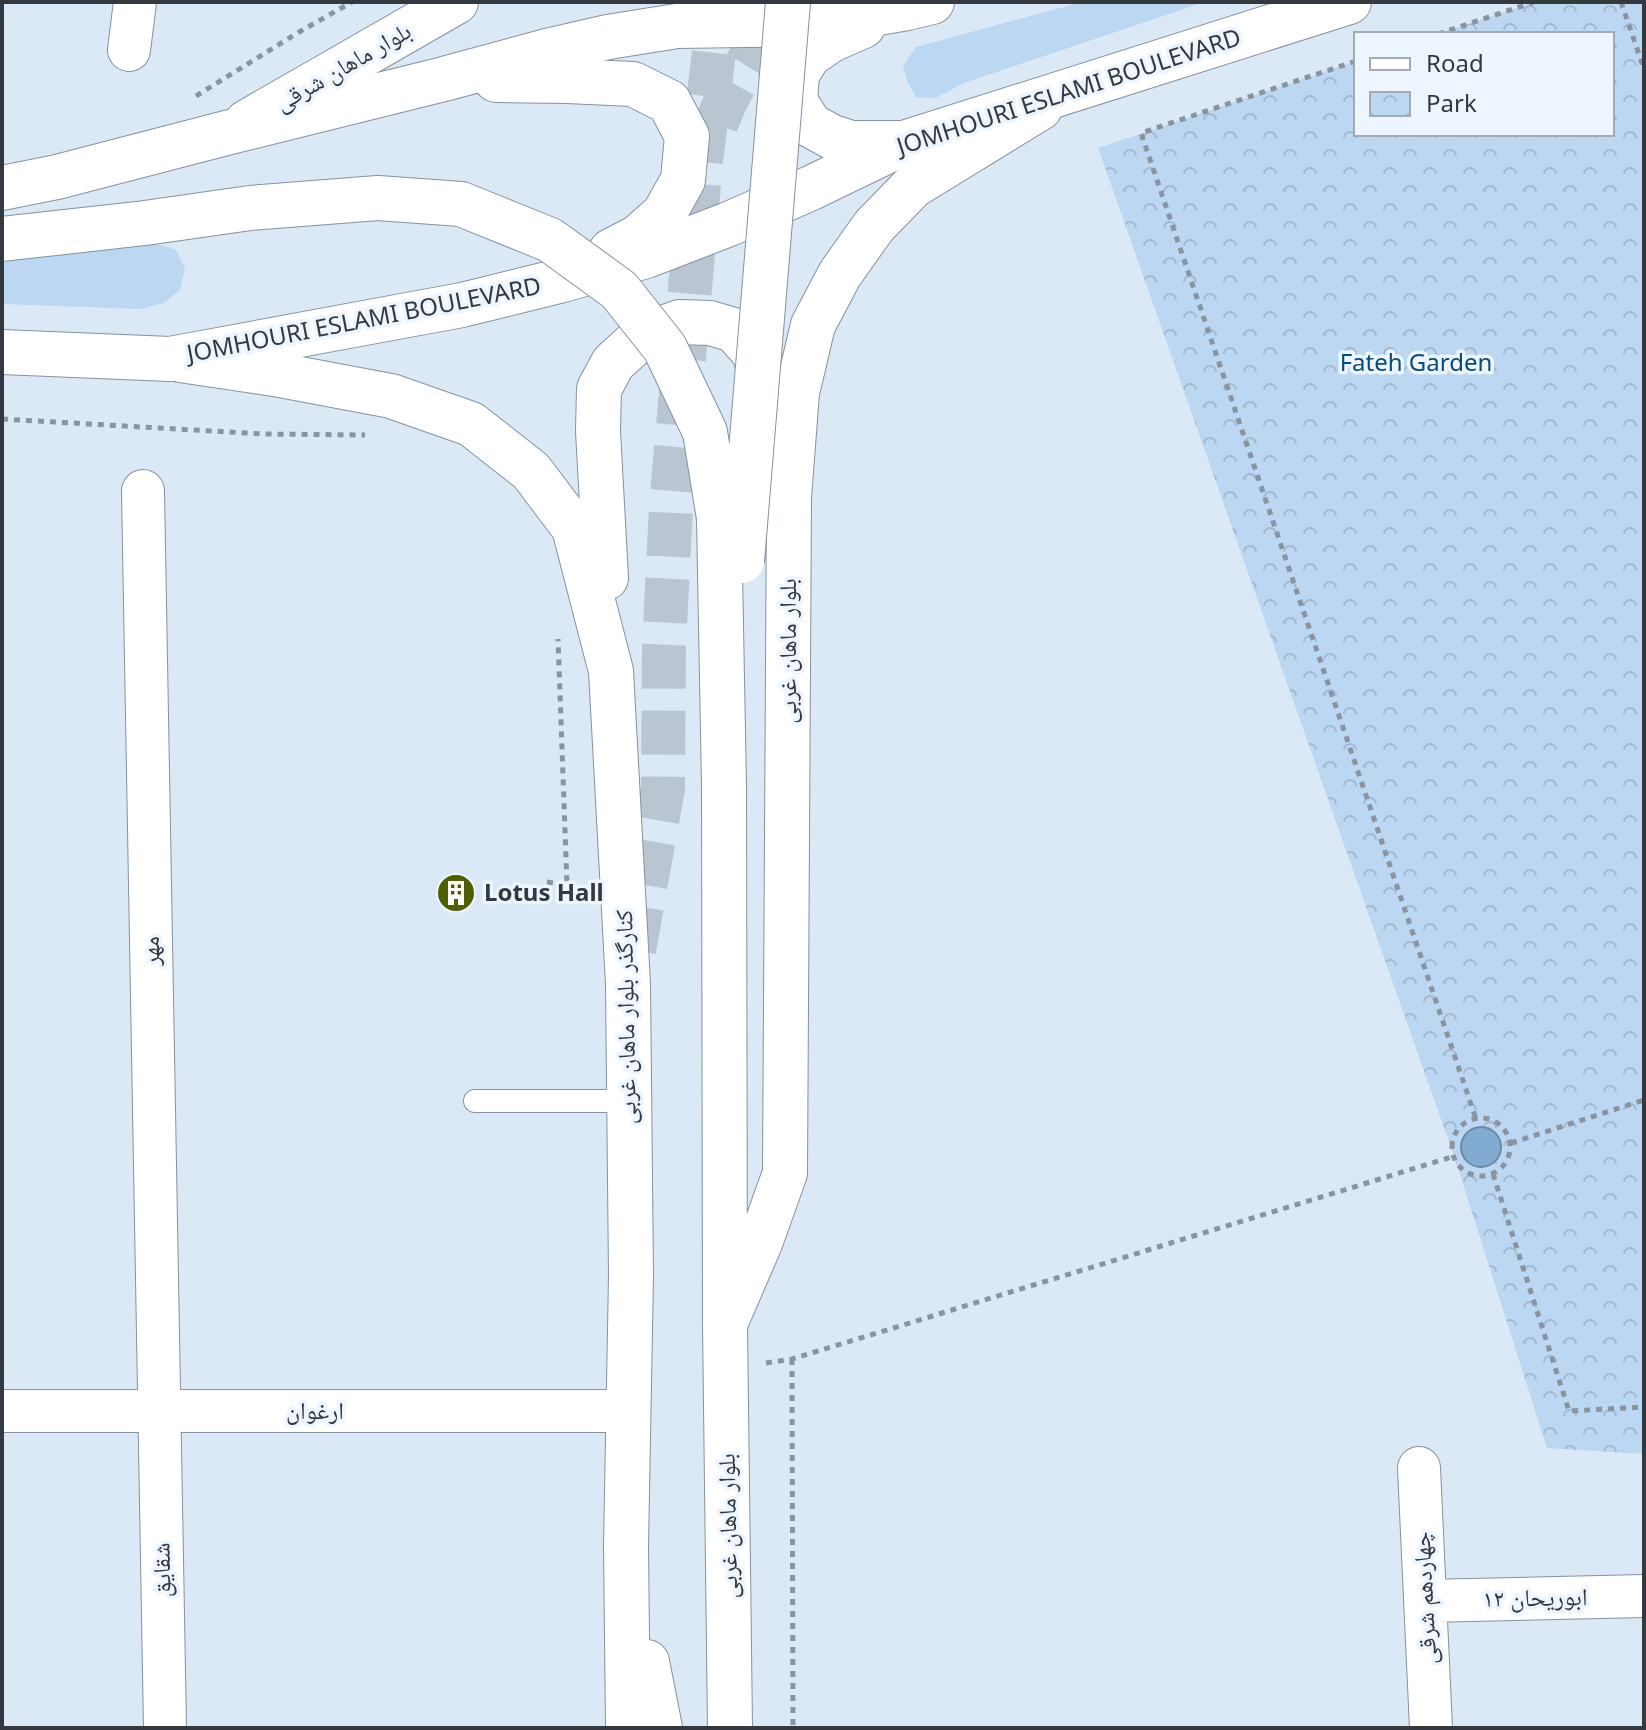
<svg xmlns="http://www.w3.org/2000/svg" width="1646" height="1730" viewBox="0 0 1646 1730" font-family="'Noto Sans','Noto Naskh Arabic',sans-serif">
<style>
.grass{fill:#bcd7f2}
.park{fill:url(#park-crowns)}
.water{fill:#82abd2;stroke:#6a89a6;stroke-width:2}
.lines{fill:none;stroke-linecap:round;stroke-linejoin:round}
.secondary-tunnel{stroke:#b9c6d2;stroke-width:44;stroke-dasharray:44 22;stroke-linecap:butt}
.lane-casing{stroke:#85929f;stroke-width:24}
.street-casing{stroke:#85929f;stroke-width:44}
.secondary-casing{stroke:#85929f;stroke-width:46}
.primary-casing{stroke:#85929f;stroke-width:46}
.path{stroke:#8a949e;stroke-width:5;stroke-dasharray:6 6;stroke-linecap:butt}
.lane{stroke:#fff;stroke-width:22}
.street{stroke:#fff;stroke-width:42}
.secondary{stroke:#fff;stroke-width:44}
.primary{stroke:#fff;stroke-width:44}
.secondary-bridge-casing{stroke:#85929f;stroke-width:46;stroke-linecap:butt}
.secondary-bridge{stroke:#fff;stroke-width:44}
.labels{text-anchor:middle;stroke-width:7;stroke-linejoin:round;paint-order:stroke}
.street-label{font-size:24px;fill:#33393e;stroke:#edf5fe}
.park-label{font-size:24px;fill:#094b7d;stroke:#edf5fe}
.poi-label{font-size:24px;font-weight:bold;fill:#33393e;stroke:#edf5fe;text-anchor:start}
</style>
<defs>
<pattern id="park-crowns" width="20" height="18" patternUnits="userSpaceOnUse" patternTransform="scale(2)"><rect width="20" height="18" fill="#bcd7f2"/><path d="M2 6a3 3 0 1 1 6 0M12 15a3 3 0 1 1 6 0" fill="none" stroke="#a2b9d1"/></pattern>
</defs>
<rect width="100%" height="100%" fill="#dbe9f7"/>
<!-- grass -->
<path class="grass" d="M1082,2H1205L964,83L936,98L916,97L908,83L903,66L916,47Z
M151,242L176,250L185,269L180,290L164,303L140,309L2,304V259Z"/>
<!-- park -->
<path class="park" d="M1534,2H1644V1454L1547,1448L1454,1156L1098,148L1356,61V134H1612V34H1438Z"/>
<!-- water -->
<path class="water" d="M1461 1147a20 20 0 1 1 40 0a20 20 0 1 1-40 0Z"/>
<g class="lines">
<!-- secondary-tunnel -->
<path class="secondary-tunnel" d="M716,124C733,79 762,37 794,2
M634,950L663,788L664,646L671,507L701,161L720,2"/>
<defs>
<path id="lane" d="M475,1101H628"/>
<path id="street" d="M129,50L135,2
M143,491L165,1728
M2,1411H629
M1419,1468L1431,1728
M1425,1601L1644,1596"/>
<path id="secondary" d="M247,122L456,2
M180,360L274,374L391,396L471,424L531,471L574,528L611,671L628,984L631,1276L626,1546L628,1728
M606,578L598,431L599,389L613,363L635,343L663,328L680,322L710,323L734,330L753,351L766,386
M724,786L725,1324L730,1728
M725,1324L760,1243L785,1173L789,497L797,393L813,325L840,274L874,226L913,186L1040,108
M647,1662L660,1728"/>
<path id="primary" d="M863,26L831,40L809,55L797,74L795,101L810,125L832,137L851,143H898
M496,80L567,81L633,84L669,102L687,136L683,180L664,214L638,237L611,251
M2,188L57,177L230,132L444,79L547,51L608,37L677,26L816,24L907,8L932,2
M2,352L170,359L462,305L559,281L646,256L729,224L811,188L904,143L1349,2"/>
</defs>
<!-- lane casing -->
<use href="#lane" class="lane-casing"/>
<!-- street casing -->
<use href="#street" class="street-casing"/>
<!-- secondary casing -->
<use href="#secondary" class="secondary-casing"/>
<!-- primary casing -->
<use href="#primary" class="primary-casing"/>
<!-- path -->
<path class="path" d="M1621,2L1644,69
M1438,34L1534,2
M1356,61L1141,133L1476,1119
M196,96L299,32L352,2
M2,419L264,434L365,435
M547,882L567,885L558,639
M1452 1147a29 29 0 1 1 58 0a29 29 0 1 1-58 0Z
M1511,1143L1644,1100
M1493,1174L1569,1411L1644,1407
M792,1359L793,1728
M766,1363L792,1359L1455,1156"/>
<!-- lane -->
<use href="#lane" class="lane"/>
<!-- street -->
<use href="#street" class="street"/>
<!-- secondary -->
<use href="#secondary" class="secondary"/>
<!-- primary -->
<use href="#primary" class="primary"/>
<defs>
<path id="secondary-bridge" d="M2,239L145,223L250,208L378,198L461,204L550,240L619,290L665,348L705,432L719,518L724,786
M742,561L788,2"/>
</defs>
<!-- secondary-bridge casing -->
<use href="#secondary-bridge" class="secondary-bridge-casing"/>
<!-- secondary-bridge -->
<use href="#secondary-bridge" class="secondary-bridge"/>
</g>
<!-- icons -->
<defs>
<symbol id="building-disc" viewBox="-11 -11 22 22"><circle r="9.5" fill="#4f5e00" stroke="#edf5fe"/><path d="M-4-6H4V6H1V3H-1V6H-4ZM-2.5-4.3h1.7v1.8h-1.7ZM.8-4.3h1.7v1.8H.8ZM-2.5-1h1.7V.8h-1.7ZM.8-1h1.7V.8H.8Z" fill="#fff"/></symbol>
</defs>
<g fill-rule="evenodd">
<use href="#building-disc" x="434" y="871" width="44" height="44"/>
</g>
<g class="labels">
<!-- street labels -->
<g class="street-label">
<text transform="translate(343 67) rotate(-30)" y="8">بلوار ماهان شرقی</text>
<text transform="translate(1069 92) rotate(-18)" y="8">JOMHOURI ESLAMI BOULEVARD</text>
<text transform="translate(364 320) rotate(-11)" y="8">JOMHOURI ESLAMI BOULEVARD</text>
<text transform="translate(788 651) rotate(-90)" y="8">بلوار ماهان غربی</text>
<text transform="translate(151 951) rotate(-91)" y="8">مهر</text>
<text transform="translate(626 1017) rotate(-91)" y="8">کنارگذر بلوار ماهان غربی</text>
<text x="315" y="1419">ارغوان</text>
<text transform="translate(728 1526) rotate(-91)" y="8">بلوار ماهان غربی</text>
<text transform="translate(162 1570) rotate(-91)" y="8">شقایق</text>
<text transform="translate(1425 1598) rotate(-93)" y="8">چهاردهم شرقی</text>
<text transform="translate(1535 1598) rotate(-1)" y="8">ابوریحان ۱۲</text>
</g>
<!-- park labels -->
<g class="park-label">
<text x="1416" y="371">Fateh Garden</text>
</g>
<!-- poi labels -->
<g class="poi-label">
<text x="484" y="901">Lotus Hall</text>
</g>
</g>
<!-- border -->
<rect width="1646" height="1730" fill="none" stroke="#33393e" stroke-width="8"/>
<!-- legend -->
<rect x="1354" y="32" width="260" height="104" fill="#edf5fe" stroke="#a3aab1" stroke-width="2"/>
<rect x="1370" y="58" width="40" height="12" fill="#ffffff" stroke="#a3aab1" stroke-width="2"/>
<text x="1426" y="72" font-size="24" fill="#33393e">Road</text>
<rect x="1370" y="92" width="40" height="24" fill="url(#park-crowns)" stroke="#a3aab1" stroke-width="2"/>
<text x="1426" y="112" font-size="24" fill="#33393e">Park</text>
</svg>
